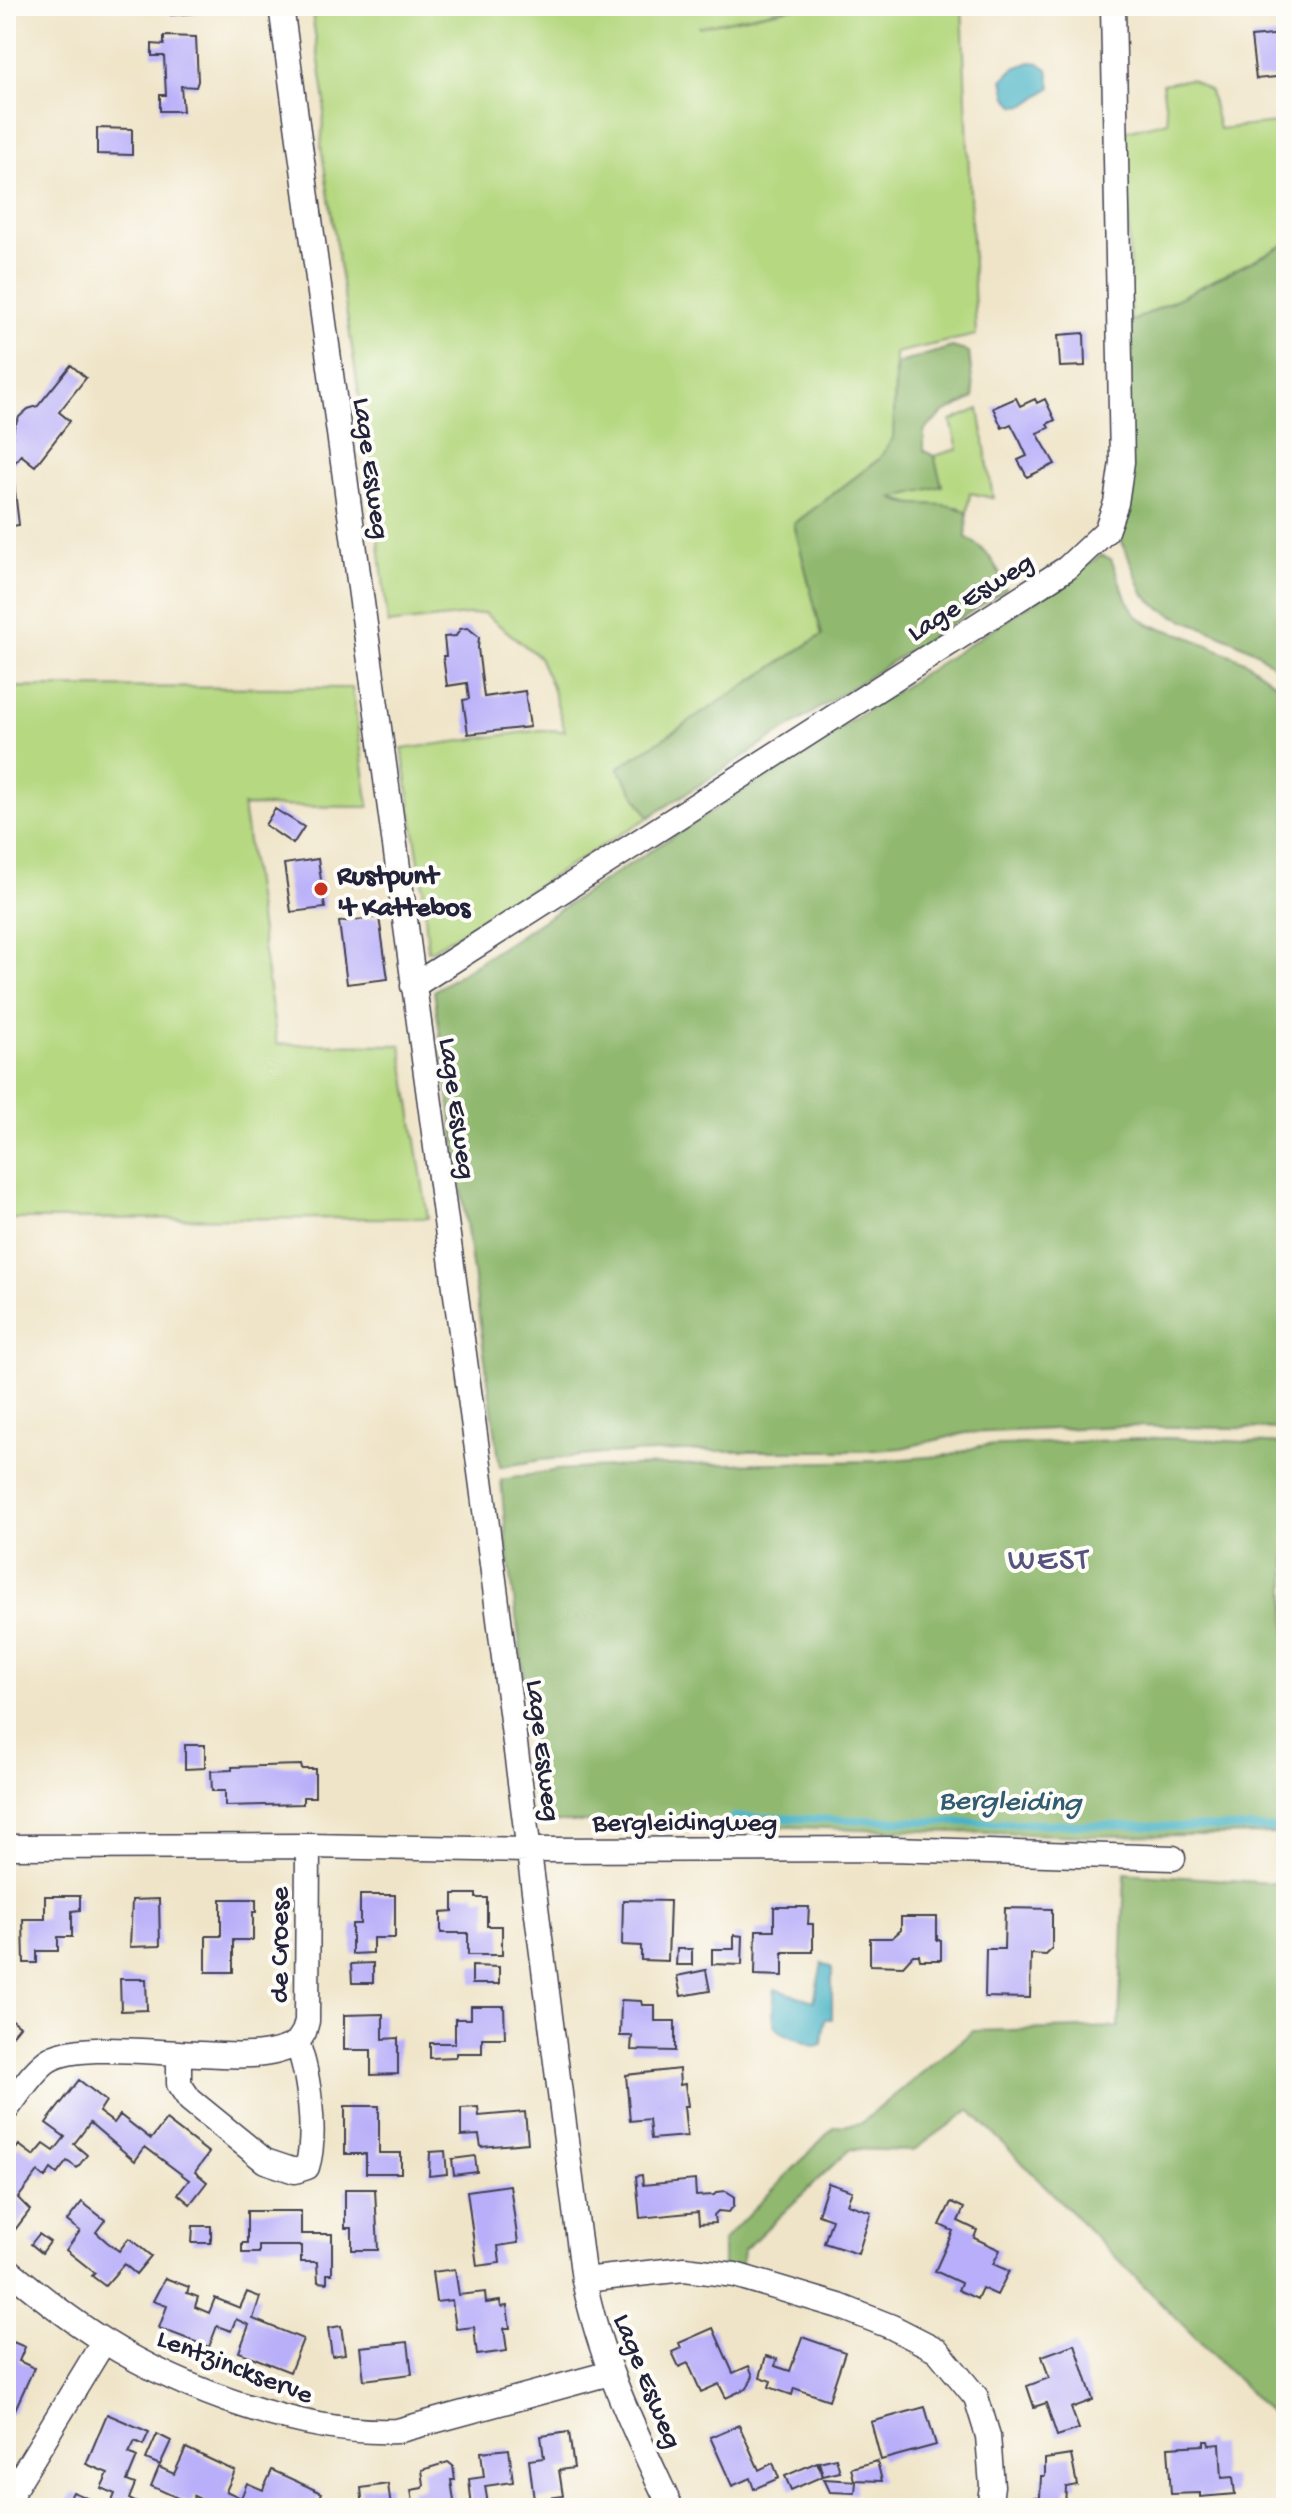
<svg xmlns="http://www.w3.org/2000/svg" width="1292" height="2514" viewBox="0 0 1292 2514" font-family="'Gochi Hand',sans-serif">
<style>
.green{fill:#b5d880;stroke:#6c7d5e;stroke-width:2}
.forest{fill:#90b86e;stroke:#596d54;stroke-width:2}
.water{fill:#47b2c5;stroke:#346a80;stroke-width:2}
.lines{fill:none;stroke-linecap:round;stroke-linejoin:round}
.stream{stroke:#47b2c5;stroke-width:8}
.building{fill:#b8aef9}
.street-casing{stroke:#413f50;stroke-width:27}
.street{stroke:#fff;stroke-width:24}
.poi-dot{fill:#c8321e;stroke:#fdfcf7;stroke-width:3}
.labels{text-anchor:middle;stroke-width:8;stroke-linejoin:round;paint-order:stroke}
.street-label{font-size:28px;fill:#22223b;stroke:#fdfcf7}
.poi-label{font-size:28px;font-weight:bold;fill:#22223b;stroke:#fdfcf7;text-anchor:start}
.water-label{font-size:30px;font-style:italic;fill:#315c72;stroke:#fdfcf7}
.quarter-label{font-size:32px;letter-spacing:2px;fill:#56537e;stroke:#fdfcf7}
</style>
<rect width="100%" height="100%" fill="#fdfcf7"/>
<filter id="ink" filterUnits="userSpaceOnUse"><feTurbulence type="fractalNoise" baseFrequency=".0125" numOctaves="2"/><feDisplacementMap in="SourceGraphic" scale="16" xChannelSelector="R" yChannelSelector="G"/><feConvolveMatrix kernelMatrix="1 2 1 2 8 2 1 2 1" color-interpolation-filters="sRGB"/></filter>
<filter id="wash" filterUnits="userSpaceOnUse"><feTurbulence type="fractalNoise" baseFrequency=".006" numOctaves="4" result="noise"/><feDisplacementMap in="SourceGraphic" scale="32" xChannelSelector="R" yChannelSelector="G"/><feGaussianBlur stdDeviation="1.8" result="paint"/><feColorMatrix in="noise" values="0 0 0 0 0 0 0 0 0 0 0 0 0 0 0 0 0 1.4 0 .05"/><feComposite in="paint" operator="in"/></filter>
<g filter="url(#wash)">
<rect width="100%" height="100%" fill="#efe4c7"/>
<!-- green -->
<path class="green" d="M311,6H795L698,27L802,6H962L976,335L895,353L894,438L879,459L794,524L822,635L618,768L649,817L432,950L428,951L423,888L402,749L541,730L565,731L551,684L539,657L484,613L388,624L371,472L321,146L325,102Z
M1190,79L1210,91L1219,129L1286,122V244L1131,322L1126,131L1168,121L1162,84Z
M979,409L993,498L970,493L967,513L959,507L918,506L892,497L942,486L934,456L958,449L951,421Z
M6,687L352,688L369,807L243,806L277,1044L401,1045L428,1218L6,1219Z"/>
<!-- forest -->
<path class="forest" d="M1286,244V676L1257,652L1233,640L1173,615L1157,606L1143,593L1135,573L1118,532L1131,322Z
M952,347L969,352L974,398L943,413L924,431V451L934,456L942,486L892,498C914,510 947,498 967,513L966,537C990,552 996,564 1006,589L649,817L618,768L822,635L794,524L879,459L893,438L896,364Z
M1101,555L1111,559L1126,598L1136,615L1150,625L1184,635L1245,661L1286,691V1429L1122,1426L966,1433L902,1448L862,1451H682L602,1454L541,1460L500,1467L434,991L1053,590Z
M1166,1438L1286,1444V1834L1089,1836L760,1826L686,1830L633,1822H543L507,1545L501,1480L558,1470L627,1466L880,1461L952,1455L979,1446Z
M1125,1873L1286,1884V2429L970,2110L913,2151L850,2149L743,2251L741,2273L723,2269V2241L834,2127L861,2123L973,2031L1119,2027Z"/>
<!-- water -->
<path class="water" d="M1031,62L1039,63L1048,69L1051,87L1026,105L1016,106L1007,97L1003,79L1014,68Z
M822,1963L832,1968V2019H825L822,2044L815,2046C774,2028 770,2036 775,1989L814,2001Z"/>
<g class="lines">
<!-- stream -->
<path class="stream" d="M733,1817L1286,1829"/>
</g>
<g id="blocks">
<!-- building -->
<path class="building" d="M170,6H193L194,13L171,15Z
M1284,34L1286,76L1256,79L1251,37Z
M164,36L196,37L198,81L196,87L181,86L183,111H160V95H166L164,56H152V44L164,45Z
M97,128L132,129V155L97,154Z
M1084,333L1085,366L1060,367L1058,335Z
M71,365L86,378L59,412L70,421L35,466L21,455L12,466L19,525L6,527V446L12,438L14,427L19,417L28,409L38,406Z
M1016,398L1020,406L1035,399L1037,403L1045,399L1055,420L1047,424L1049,428L1037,433L1055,464L1027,477L1018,460L1027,456L1020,441L1011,424L1002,428L993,408Z
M468,628L479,637L478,648L484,697L525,691L530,727L468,734L463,700L469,699L467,683L447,686L443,656H446L444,637L456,636L460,629Z
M275,809L304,827L293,844L265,825Z
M318,859L325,908L291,912L284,864Z
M379,917L388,979L347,984L339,922Z
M185,1745H205V1768L185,1769Z
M301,1765L302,1769H315V1797H303V1804L225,1806V1791H212L211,1771L232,1770V1767Z
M453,1894H476V1898H487V1926H502V1955H468V1933H441V1912L453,1911Z
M360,1895H395V1938H373V1953L352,1954V1924H360Z
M45,1896H80V1910L72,1911V1937H58V1951H37V1963H24L23,1919H45Z
M159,1899L160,1946L130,1947L132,1900Z
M221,1899H256V1912H253V1940H233V1972H206V1936H221Z
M623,1900L670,1901L668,1961L641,1960V1946L622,1945Z
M774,1907H809L808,1924H813V1952H783V1976L755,1975L756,1930H774Z
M1005,1908L1052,1909V1949L1046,1955L1031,1954L1030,1998L985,1997L986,1949H1004Z
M901,1917H937V1940H941V1960H920L919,1955H913L903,1966L870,1965V1938H892L901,1930Z
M734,1935L743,1936L742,1965L712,1964V1949H734Z
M677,1949H692V1965H676Z
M373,1963V1983H352L351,1964Z
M472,1966L499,1967V1984H472Z
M706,1970L710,1991L681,1996L677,1976Z
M120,1979H146L147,2010L121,2011Z
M621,2000L641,2001L642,2005H655V2021H675V2051L631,2050L632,2036H620Z
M471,2006H504L505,2038H482V2053H456V2057L430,2058V2043H455V2019H471Z
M383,2014V2039L398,2038V2074L371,2075V2050H344V2015Z
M6,2015L20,2026L6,2043Z
M679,2069L680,2085L685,2084L688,2106H684L687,2136L651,2139L649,2119L630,2121L626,2075Z
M79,2080L106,2101L99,2112L114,2123L120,2115L151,2139L166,2120L209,2153L195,2172L207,2182L190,2204L178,2194L189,2180L145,2147L135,2161L90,2123L74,2144L87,2155L77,2168L67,2161L57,2174L51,2169L45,2178L38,2172L18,2198L30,2210L14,2231L6,2225V2162L19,2145L34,2156L44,2144L54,2151L65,2137L46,2123Z
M345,2106H379V2153H401V2173H366V2154H345Z
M478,2107L479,2116L525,2112L528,2143L481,2147L479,2135L461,2136V2108Z
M445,2151L447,2174L429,2176L430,2152Z
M475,2156L477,2172L454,2175L452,2159Z
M642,2175L643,2185L695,2180L696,2196L714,2195L717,2192L726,2191L734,2196V2205L729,2212L718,2211L714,2215L715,2223L699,2224L698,2212L640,2218L636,2176Z
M828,2183L852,2191L847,2204L871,2212L858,2254L824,2243L832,2219L818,2214Z
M510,2185L518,2243L498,2246L500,2263L477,2266L467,2191Z
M345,2189H375L378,2250H352V2228H345Z
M82,2202L105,2220L96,2232L107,2242L119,2251L129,2238L151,2256L136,2274L124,2264L105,2286L92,2276L95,2273L66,2250L80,2231L67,2221Z
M951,2202L964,2208L958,2221L977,2230L974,2238L1000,2250L993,2264L1009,2271L997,2295L982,2288L977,2299L958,2290L961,2283L935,2271L953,2231L940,2225Z
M247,2211H301V2234H332V2274H327V2283L318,2282L317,2262H301V2246H259V2253H242V2243H247Z
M193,2226H211V2243H192Z
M39,2234L50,2242L42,2253L31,2244Z
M455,2269L459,2295L485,2292L486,2303L500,2301L501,2307L507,2306L510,2328H504L507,2351L477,2355L474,2327L456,2329L452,2300L436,2302L432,2272Z
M165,2278L189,2287L187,2293L198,2297L195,2307L209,2313L215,2298L240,2308L247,2292L260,2297L253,2319L303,2339L290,2372L239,2352L249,2325L236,2319L231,2331L217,2326L209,2347L159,2328L167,2306L153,2301Z
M341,2326L345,2354L332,2356L328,2328Z
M713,2328L733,2373L749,2366L753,2376L747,2388L726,2398L719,2384L701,2392L688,2363L679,2367L672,2352L681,2348L679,2343Z
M802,2337L845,2352L829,2400L794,2388L792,2395L769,2387L771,2381L760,2377L766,2356L777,2359L775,2366L790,2371Z
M6,2339L25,2347L19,2361L34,2368L13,2414L6,2411Z
M408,2342L412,2374L364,2380L360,2347Z
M1075,2344L1093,2400L1071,2408L1079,2429L1057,2436L1046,2403L1034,2407L1027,2386L1049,2378L1042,2356Z
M925,2407L936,2445L881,2460L871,2422Z
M107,2414L149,2432L143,2445L135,2441L129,2453L137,2457L127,2481L135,2484L129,2499L147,2508L110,2506L115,2494L101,2488L108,2473L86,2464Z
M739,2425L759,2470L773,2463L779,2478L754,2489L750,2478L732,2486L710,2437Z
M569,2432L574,2468L559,2470L563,2496L534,2500L529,2460L544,2458L541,2436Z
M157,2434L171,2441L160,2465L146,2459Z
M1204,2441H1208L1209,2445L1220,2444L1222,2478L1233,2477L1235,2494L1200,2497V2493L1171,2494L1168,2447L1204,2445Z
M186,2448L235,2471L226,2491L241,2498L247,2483L263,2490L272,2470L322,2493L315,2508H273L258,2501L255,2508H203L206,2502L194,2496L191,2504L151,2486L159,2467L174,2474Z
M509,2449L513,2482L485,2486L488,2504L493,2503L494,2508H472L469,2479L484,2477L481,2452Z
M1071,2455L1077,2485L1066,2487L1065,2508H1034V2497H1040L1041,2476H1045V2459Z
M836,2458L840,2472L823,2476L819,2462Z
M877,2461L882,2481L854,2480L851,2468Z
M448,2462L453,2466L455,2480H451L455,2508H414L411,2490L422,2488L424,2485L422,2470Z
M817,2462L823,2476L791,2490L785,2476Z
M824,2479L856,2481L855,2493L830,2492Z
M388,2484L391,2508H363L361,2488Z
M73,2492L104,2505L103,2508H65Z"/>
</g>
</g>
<g filter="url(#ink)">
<use href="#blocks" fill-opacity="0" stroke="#413f50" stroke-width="2"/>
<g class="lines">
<defs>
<path id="street" d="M281,6L481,1479L584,2280C600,2361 636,2433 671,2508
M413,986L1067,568L1106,531L1116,503L1122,462L1113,6
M6,1847L308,1846L529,1850L893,1849L1173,1858
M179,2053C214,2054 267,2062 297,2043
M6,2110C18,2095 31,2073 47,2061C74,2043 145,2052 179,2053V2084L190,2100L265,2161L295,2171L307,2167C317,2136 309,2073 297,2043L304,2032L307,2021L308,1846
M6,2268C38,2294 69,2319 104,2341C183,2390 303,2435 397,2431L610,2373
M584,2280L684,2269L735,2275L839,2306L892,2327L937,2350L976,2397L988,2436L992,2486L989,2508
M6,2502L104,2341"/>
</defs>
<!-- street casing -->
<use href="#street" class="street-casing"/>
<!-- street -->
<use href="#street" class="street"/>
</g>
</g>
<!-- markers -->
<circle class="poi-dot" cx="321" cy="889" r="8"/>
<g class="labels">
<!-- street labels -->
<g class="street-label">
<text transform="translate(374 468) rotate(82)" y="10">Lage Esweg</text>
<text transform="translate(969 595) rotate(-32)" y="10">Lage Esweg</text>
<text transform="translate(460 1108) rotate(82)" y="10">Lage Esweg</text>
<text transform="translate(546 1750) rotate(83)" y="10">Lage Esweg</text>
<text x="685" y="1830">Bergleidingweg</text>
<text transform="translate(277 1945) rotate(-90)" y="10">de Croese</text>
<text transform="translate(236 2364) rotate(21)" y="10">Lentzinckserve</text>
<text transform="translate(650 2380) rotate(68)" y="10">Lage Esweg</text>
</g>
<!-- poi labels -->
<g class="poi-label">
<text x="337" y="883">Rustpunt<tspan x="337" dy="32">'t Kattebos</tspan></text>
</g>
<!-- water labels -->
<g class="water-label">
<text transform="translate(1010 1799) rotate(1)" y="10">Bergleiding</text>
</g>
<!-- quarter labels -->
<g class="quarter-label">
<text x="1049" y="1568">WEST</text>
</g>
</g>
<!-- margin -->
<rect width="1292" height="2514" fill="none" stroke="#fdfcf7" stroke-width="32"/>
</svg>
